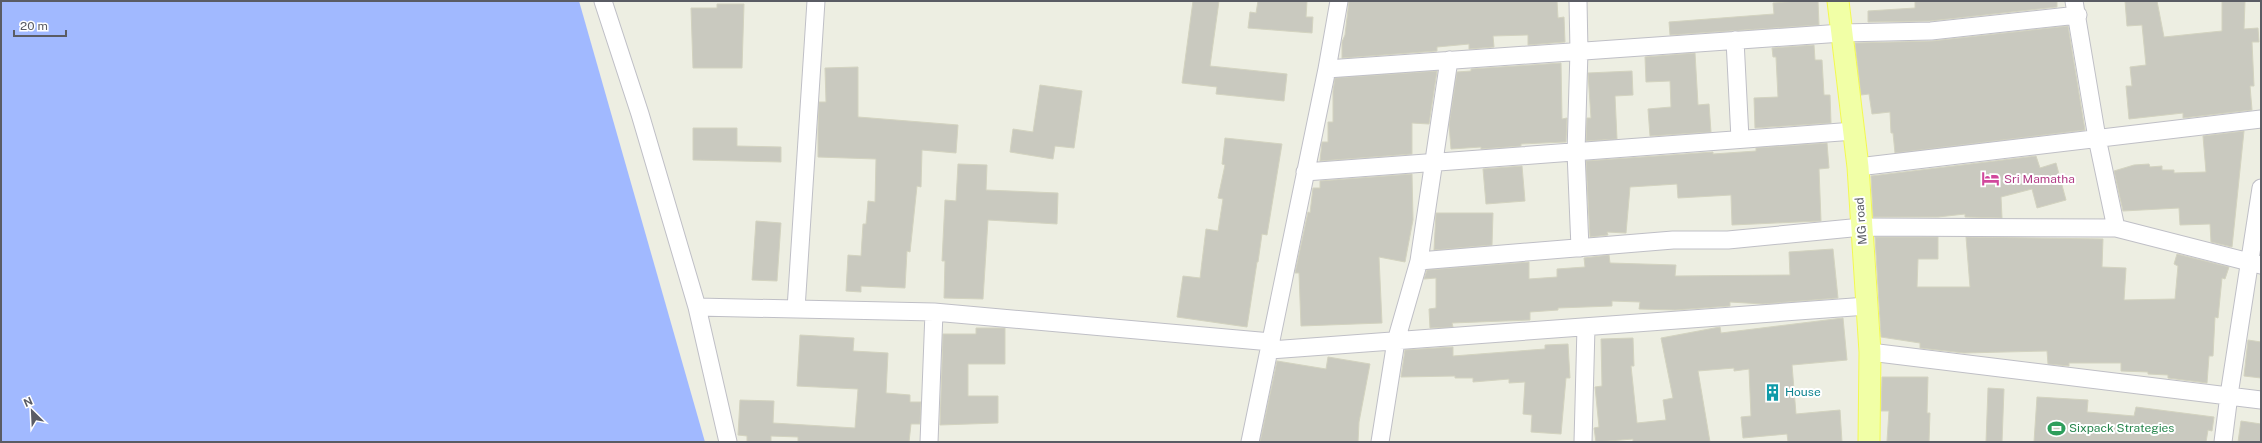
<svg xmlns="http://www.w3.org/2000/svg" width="2262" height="443" viewBox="0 0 2262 443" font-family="'Public Sans',sans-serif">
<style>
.water{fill:#a1b9ff}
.building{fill:#c9c9bf;stroke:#d3d3c0}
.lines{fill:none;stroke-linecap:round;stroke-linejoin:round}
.minor-casing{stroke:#bfbfc6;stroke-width:19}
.major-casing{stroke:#f3f951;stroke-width:23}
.minor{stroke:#fff;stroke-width:17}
.major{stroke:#f1ffa6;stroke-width:21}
.labels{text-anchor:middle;stroke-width:4;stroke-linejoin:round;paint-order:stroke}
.hotel-label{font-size:12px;fill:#b23c85;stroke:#fff;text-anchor:start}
.street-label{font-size:12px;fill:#5a5c64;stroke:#fff}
.culture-label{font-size:12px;fill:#0d838f;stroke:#fff;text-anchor:start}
.leisure-label{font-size:12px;fill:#27864d;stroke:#fff;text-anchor:start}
</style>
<rect width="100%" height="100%" fill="#edeee2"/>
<!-- water -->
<path class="water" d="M1,1H579L705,442H1Z"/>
<!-- building -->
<path class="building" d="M1193,1H1219L1210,66L1287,74L1284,101L1216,94L1217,87L1182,83Z
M1258,1H1307L1306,17H1313L1312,33L1248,28L1250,12L1256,13Z
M1349,1H1557L1558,18L1564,17L1565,42L1528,45V35L1493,36L1494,47L1469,49V44L1437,47V51L1342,58V42L1345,35Z
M1798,1H1818L1819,25L1670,35L1669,22L1774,14L1773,3Z
M1915,1H2057V7L1930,21L1868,22V11L1915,8Z
M2125,1H2157L2164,37L2222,31V1H2245L2244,29L2258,28L2259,42H2252L2254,86H2250L2252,110L2183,118V113L2129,119L2126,86H2132L2130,67L2146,65L2142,25L2127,26Z
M717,4H744L742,68H693L691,8H717Z
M2068,26L2085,130L1895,153L1893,133H1891L1890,112L1872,114L1869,94L1861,95L1855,43L1932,41Z
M1814,45L1815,60H1822L1824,95H1830L1831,123L1755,128L1754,98L1778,97L1776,57H1773L1772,48Z
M1695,53L1698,105L1709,104L1711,132L1650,136L1648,109L1671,107L1670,81L1646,82L1645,57Z
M1561,63L1562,119L1567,118L1566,142L1521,144V146L1481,149V147L1451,149L1449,125L1457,72L1471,71V69Z
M858,67V117L958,125L956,153L922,150L921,187L917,186L910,252L907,251L905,288L861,286V292L846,291L848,255L861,256L863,224H866L868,201L875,202L876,159L818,157V129L819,102H826L825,68Z
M1437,71L1429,124L1412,123V154L1320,161L1322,142H1328V122H1333V91L1335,78Z
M1632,71L1633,95L1615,96L1617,139L1586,141L1587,118H1591L1588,73Z
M1040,85L1082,91L1074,148L1055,146L1053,159L1010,152L1013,129L1033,132Z
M693,128H737V146L781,147V162L693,160Z
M2244,131L2232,247L2211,242L2210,224L2180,225L2179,208L2123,211L2114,171L2134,165L2149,164L2150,167L2162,166V170H2174V173L2206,172L2203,136Z
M1225,138L1282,144L1267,235L1262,234L1258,262H1257L1247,327L1177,317L1183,276L1200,278L1206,229L1218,231L1223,199L1218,198L1225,165L1222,164Z
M1827,143L1829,168L1819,169L1821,221L1732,225L1731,195L1678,198L1677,184L1630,187L1626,233L1607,232L1608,235L1590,237L1586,161L1713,152V154L1756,151V148Z
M2036,156L2040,168L2056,163L2066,200L2037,208L2032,189L2001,197L2002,218L1965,217V214L1938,217H1873L1871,176Z
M958,164L987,165L986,190L1058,193L1057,224L988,220L983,299L944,298L945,261H942L945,200L956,201Z
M1522,166L1525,201L1486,204L1483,169Z
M1412,174L1413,220L1405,262L1379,257L1382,323L1301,326L1299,273H1295L1308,212L1310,213L1313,188H1320V181Z
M1436,213H1493L1492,245L1434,250Z
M756,221L781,223L777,281L752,280Z
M1875,237H1938V259H1918L1917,287H1970L1966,237L2103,239L2102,267L2126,268L2124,300L2175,299L2178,266L2174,264L2177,254L2229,267L2225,279L2222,278L2218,318L2215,317L2213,356H2209L2207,383L2168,378V375L2148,374V372L2121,371V363H2069V366L2048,364L2047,351L1964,353L1920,348V343L1881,337Z
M1833,249L1838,298L1763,304L1730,302V306L1675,310L1639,309L1640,302L1612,301V306L1558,308V310L1530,312V320L1452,323L1453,327L1430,328L1429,309L1436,308V278L1424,279L1427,270L1529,262V279L1557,277V269L1585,267L1584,258L1609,255L1610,263L1676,265L1675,276L1790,275L1789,252Z
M1843,318L1847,360L1792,365L1796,414L1840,410L1842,442H1788L1787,434L1743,438L1741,417L1751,416L1749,369L1734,371V368L1698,371L1710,442H1633V439L1596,442L1594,428L1599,427L1595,387L1602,386L1601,339L1633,338L1634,366H1631L1637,423L1666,420L1663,400L1673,398L1661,338L1720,327L1721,333Z
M976,328H1005V364H968V396H998V423L940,425L943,334H976Z
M800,335L854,338L853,351L888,353L886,393L910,395V402H921L920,424H911L909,442H798V437L771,436V442H747V436L738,435L740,400L774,401L773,423L855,428L858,389L797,386Z
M2248,340L2261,342V378L2244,376Z
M1568,344L1570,378H1566L1561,434L1531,432L1532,415L1523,414L1525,382L1509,383V379L1473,382V378H1455V376L1401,377L1405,350L1453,347V356L1545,349V345Z
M1328,357L1370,364L1359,422L1358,442H1260L1277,361L1326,369Z
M1882,377H1928L1927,413H1930L1929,442L1887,441L1889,411H1881Z
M1988,388L2004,389L2002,442H1986Z
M2037,397L2088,400L2087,412L2134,416L2136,407L2214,417L2212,431L2208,430L2206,442H2034Z
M2241,421L2261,424V442H2238Z"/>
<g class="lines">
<defs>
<path id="minor" d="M603,1L640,114L697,307
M1578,1L1579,51L1576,152L1580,248
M2074,1L2097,138L2116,228
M1735,40L1740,139
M1449,60L1419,261L1673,240H1728L1862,227L2116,228L2261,265
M1327,69L1842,33L1931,31L2078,15
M1858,167L2261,119
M1305,172L1854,131
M796,309L816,1
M1270,350L1867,306
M1870,352L2261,400
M728,442L697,307L934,312
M929,442L934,312L1271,342
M1250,442L1327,69L1339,1
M1380,442L1396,341L1419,261
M1583,442L1586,327
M2223,442L2229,395L2261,188"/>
<path id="major" d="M1838,1L1858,167L1870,352L1869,442"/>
</defs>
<!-- minor casing -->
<use href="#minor" class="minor-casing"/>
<!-- major casing -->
<use href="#major" class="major-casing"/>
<!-- minor -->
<use href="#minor" class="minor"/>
<!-- major -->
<use href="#major" class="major"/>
</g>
<!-- icons -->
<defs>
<symbol id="hotel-bare" viewBox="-9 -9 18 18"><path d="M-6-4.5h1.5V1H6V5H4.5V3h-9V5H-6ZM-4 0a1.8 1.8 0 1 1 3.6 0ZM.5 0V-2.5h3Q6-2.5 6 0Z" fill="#d1479c" stroke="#fff" stroke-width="2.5" paint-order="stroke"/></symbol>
<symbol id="building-bare" viewBox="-9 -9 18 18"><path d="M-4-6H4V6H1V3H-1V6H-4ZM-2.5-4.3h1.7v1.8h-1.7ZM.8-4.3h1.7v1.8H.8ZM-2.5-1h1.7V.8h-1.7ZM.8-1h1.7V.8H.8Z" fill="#0f9aa8" stroke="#fff" stroke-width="2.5" paint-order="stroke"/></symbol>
<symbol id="stadium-bare" viewBox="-9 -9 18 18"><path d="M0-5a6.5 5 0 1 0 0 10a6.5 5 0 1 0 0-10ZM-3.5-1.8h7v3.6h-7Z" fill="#2e9e5b" stroke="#fff" stroke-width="2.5" paint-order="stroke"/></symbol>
</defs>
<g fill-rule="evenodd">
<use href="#hotel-bare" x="1978" y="166" width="25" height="25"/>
<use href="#building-bare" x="1760" y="380" width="25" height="25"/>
<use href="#stadium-bare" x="2044" y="416" width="25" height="25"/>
</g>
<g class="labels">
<!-- hotel labels -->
<g class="hotel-label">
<text x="2004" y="183">Sri Mamatha</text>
</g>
<!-- street labels -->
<g class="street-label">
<text transform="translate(1861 221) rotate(-94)" y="4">MG road</text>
</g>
<!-- culture labels -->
<g class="culture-label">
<text x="1785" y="396">House</text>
</g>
<!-- leisure labels -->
<g class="leisure-label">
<text x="2069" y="432">Sixpack Strategies</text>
</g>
</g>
<!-- border -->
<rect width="2262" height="443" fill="none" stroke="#5a5c64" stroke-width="4"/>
<!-- north arrow -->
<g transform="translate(32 411) rotate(336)" stroke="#ffffff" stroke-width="3" paint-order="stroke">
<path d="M0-3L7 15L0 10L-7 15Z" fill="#5a5c64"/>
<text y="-6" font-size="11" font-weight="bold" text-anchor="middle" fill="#5a5c64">N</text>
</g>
<!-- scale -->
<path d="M14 30v6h52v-6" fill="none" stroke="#5a5c64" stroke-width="2"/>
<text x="20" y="30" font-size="12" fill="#5a5c64" stroke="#ffffff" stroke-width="3" paint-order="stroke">20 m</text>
</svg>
